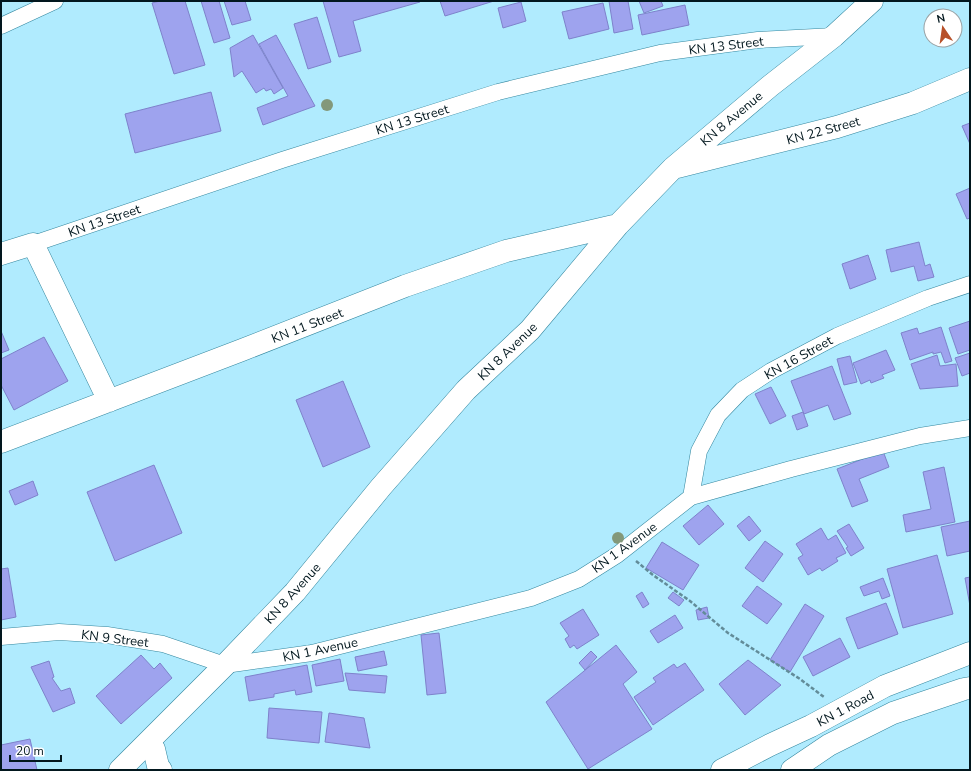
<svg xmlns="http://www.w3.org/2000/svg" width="971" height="771" viewBox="0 0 971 771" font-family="'Nunito Sans',sans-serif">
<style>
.building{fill:#9ea3ee;stroke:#7e82cb}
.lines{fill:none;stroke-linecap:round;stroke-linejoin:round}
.street-casing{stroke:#34879f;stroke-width:17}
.secondary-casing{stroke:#34879f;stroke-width:23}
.highway-casing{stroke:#34879f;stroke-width:23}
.path{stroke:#628c99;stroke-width:2.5;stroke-dasharray:4 2;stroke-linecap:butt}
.street{stroke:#fff;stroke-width:16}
.secondary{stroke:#fff;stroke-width:22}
.highway{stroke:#fff;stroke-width:22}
.tree{fill:#83987a}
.labels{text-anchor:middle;stroke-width:3.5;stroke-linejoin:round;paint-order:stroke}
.street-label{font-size:13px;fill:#02171e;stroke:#fff}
</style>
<rect width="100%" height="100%" fill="#b0ebfe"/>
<!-- building -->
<path class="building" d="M160,1H185L205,65L174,74L152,3Z
M201,1H219L230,38L214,43Z
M224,1H245L251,20L232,25Z
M323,1H419L420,2L353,21L361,51L339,57Z
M440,1H494L445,16Z
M609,1H628L633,29L614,33Z
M639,1H661L663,6L644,13Z
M521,2L526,21L503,28L498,8Z
M603,3L609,29L569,39L562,12Z
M685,5L689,25L642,35L638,15Z
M317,17L331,62L308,69L294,24Z
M253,35L283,88L274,94L271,89L266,91L264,88L256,93L242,71L234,77L230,48Z
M276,35L315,106L263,125L257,108L288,96L259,44Z
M211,92L221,131L135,153L125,114Z
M970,123V144L962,126Z
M970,188V218L967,219L956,194Z
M919,242L925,266L930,264L934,277L918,281L914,266L891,272L886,250Z
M868,255L876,279L850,289L842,264Z
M970,321V350L958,354L949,328Z
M941,327L952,361L945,363L941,352L933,354V352L910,360L901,333L917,328L919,334Z
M1,331L9,350L1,353Z
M44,337L68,381L14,410L1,385V359Z
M886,350L895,370L882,375L884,378L871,383L870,380L861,384L853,363Z
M970,353V373L962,376L955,358Z
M937,355L940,366L956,364L958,386L920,389L911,364Z
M850,356L857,382L844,385L837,359Z
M832,366L851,414L834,420L828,405L804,414L791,381Z
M343,381L370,447L323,467L296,400Z
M771,387L786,416L770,424L755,394Z
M803,412L808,426L797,430L792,416Z
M883,451L889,467L859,479L868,501L852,507L837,469Z
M154,465L182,533L115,561L87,492Z
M944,467L955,522L906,532L903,515L931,509L923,472Z
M33,481L38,495L15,505L9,491Z
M708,505L724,524L699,545L683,526Z
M749,516L761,531L749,541L737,526Z
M970,521V551L947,556L941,527Z
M849,524L864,548L851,556L846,548L848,547L837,531Z
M821,528L828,540L836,535L846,553L836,558L838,561L822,571L820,568L808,575L798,558L803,555L796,544Z
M765,541L783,554L763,582L745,568Z
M662,542L699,565L683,590L646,568Z
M937,555L953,614L903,628L887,569Z
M8,568L16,617L1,620V569Z
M970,577V606L965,578Z
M883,578L890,596L882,599L879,591L864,596L860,587Z
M757,586L782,604L767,624L742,606Z
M642,592L649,604L643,608L636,596Z
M673,592L684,600L679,606L668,598Z
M886,603L898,634L858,649L846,618Z
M805,604L824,616L790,672L770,660Z
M707,607L709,618L698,620L696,610Z
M583,609L599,635L577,649L574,645L570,648L565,639L569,636L560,623Z
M675,615L683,628L658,643L650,631Z
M439,633L446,693L427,695L421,635Z
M840,638L850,657L813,676L803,657Z
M616,645L637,672L623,684L652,729L588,769L546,702Z
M384,651L387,665L358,671L355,657Z
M591,651L597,657L585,670L579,663Z
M141,655L154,669L160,663L172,678L121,724L96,696Z
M340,659L344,681L316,686L312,665Z
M748,660L781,685L745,715L719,684Z
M49,661L54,677L52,678L61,691L70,688L75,703L53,712L31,667Z
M685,663L704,690L653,725L634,697L656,682L653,678L674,664L677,668Z
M307,665L312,692L296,695L295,690L274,694V697L249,701L245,677Z
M345,673L387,676L385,693L349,690Z
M269,708L322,712L319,743L267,738Z
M329,713L364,718L370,748L325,742Z
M30,739L37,770H1V745Z"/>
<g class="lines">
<defs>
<path id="street" d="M1,26L55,1
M33,244L282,160L498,92L660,53L758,40L834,36
M691,497L699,451L718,415L742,390L771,371L837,336L928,298L970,284
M1,637L59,632L107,635L163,644L225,665L312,653L531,598L579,579L617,555L691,497L791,469L920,436L970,428"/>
<path id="secondary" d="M677,167L837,127L913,103L970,79
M1,254L33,244L109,401
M1,442L242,350L405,286L506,251L618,225
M120,770L225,665L295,592L381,487L466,390L530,330L618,225L673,168L770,86L834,36L872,1"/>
<path id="highway" d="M154,749L158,766L161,770
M722,770L770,745L811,726L885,686L970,653
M792,770L829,745L893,713L964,689L970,688"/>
</defs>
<!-- street casing -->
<use href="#street" class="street-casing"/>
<!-- secondary casing -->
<use href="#secondary" class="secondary-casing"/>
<!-- highway casing -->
<use href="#highway" class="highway-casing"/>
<!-- path -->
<path class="path" d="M636,561L653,575L690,601L728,633L800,679L824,697"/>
<!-- street -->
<use href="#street" class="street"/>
<!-- secondary -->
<use href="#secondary" class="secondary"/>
<!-- highway -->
<use href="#highway" class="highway"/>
</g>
<!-- trees -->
<g class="tree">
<circle cx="327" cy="105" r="6"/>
<circle cx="618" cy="538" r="6"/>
</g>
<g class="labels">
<!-- street labels -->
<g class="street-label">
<text transform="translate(726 45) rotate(-7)" y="5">KN 13 Street</text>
<text transform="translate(731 118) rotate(-40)" y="5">KN 8 Avenue</text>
<text transform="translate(412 119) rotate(-17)" y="5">KN 13 Street</text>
<text transform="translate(823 130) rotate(-15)" y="5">KN 22 Street</text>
<text transform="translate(104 220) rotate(-19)" y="5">KN 13 Street</text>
<text transform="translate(307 325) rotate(-21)" y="5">KN 11 Street</text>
<text transform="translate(507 351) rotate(-44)" y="5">KN 8 Avenue</text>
<text transform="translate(798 357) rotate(-29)" y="5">KN 16 Street</text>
<text transform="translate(624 547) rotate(-36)" y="5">KN 1 Avenue</text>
<text transform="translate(292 593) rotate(-48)" y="5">KN 8 Avenue</text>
<text transform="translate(115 638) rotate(7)" y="5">KN 9 Street</text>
<text transform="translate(320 649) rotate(-12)" y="5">KN 1 Avenue</text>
<text transform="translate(845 708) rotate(-28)" y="5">KN 1 Road</text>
</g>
</g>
<!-- border -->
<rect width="971" height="771" fill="none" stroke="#02171e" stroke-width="4"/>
<!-- north arrow -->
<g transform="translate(943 28) rotate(347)"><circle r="19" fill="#ffffff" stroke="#9aa2a5"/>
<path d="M0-3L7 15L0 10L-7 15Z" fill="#b75029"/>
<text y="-6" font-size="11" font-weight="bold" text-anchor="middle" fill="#02171e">N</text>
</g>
<!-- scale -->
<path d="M10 755v6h51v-6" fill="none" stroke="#02171e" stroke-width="2"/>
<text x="16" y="755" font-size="12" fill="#02171e" stroke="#ffffff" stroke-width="3" paint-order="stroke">20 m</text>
</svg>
